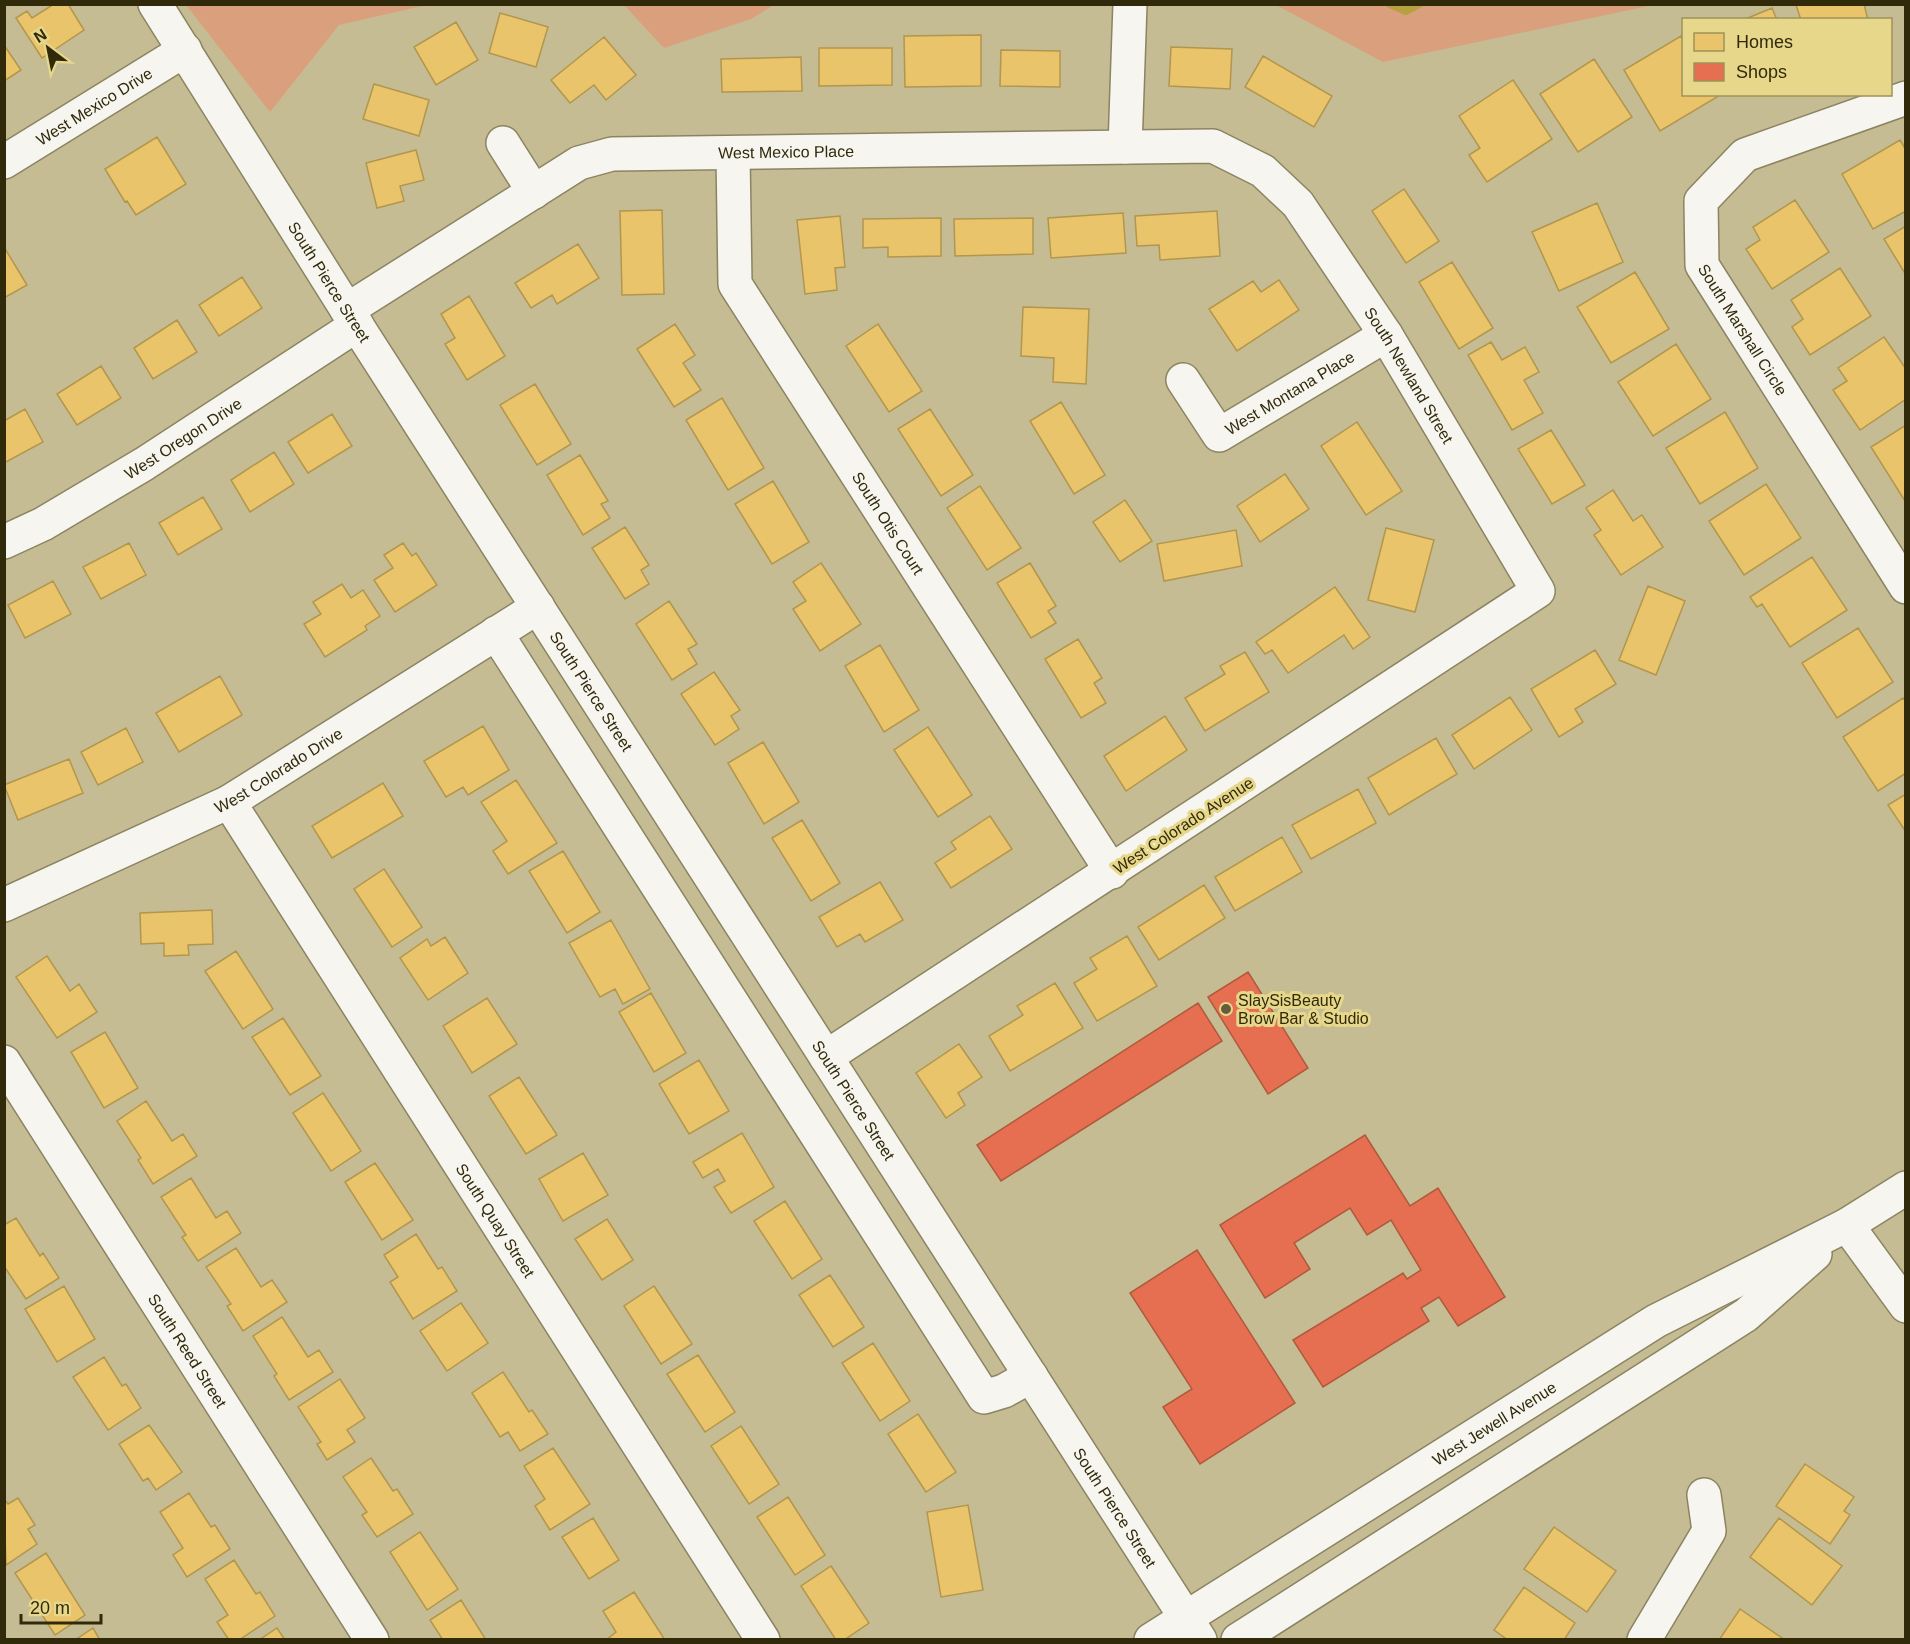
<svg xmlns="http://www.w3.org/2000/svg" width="1910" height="1644" viewBox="0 0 1910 1644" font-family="Arial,sans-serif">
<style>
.green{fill:#da9f7d}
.homes{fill:#e9c46a;stroke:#b2964d;stroke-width:1.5}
.shops{fill:#e76f51;stroke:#b05a3c;stroke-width:1.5}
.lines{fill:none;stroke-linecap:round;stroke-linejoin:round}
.stream{stroke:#b5a140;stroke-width:8}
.minor-casing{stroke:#8b8462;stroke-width:36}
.major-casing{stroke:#8b8462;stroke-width:36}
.minor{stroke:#f6f5ef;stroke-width:33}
.major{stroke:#f6f5ef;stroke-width:33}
.poi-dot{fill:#655d3a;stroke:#e7d78b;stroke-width:2}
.labels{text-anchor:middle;stroke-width:6;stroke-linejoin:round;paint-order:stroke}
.street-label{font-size:16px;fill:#312a0a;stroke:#e7d78b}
.poi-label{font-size:16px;fill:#312a0a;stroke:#e7d78b;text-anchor:start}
</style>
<rect width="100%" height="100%" fill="#c5bc93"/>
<!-- green -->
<path class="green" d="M186,5H426L339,25L270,112Z
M624,5H774L751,19L664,48Z
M1276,5H1653L1383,62Z"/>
<!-- homes -->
<path class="homes" d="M54,4H68L84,30L42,58L16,18L27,11L32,18Z
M1864,4L1868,20H1801L1796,5Z
M1772,8L1777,20H1743Z
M500,13L548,27L536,67L489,53Z
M456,22L478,60L436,85L414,47Z
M981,35V86L905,87L904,36Z
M1681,36L1684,41V94H1716L1717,97L1660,131L1624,70Z
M604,37L636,75L606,100L594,85L570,103L551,80Z
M4,45L21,70L4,81Z
M1171,47L1232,49L1230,89L1169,86Z
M819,48H892V85L819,86Z
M1001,50L1060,51V87L1000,86Z
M1263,56L1332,96L1314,127L1245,87Z
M801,57L802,91L722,92L721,59Z
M1594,59L1632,117L1578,152L1540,94Z
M1513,80L1552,139L1487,182L1469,155L1480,148L1459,116Z
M374,84L429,100L419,136L363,119Z
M157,137L186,184L136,215L127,201L125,202L105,169Z
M1900,140L1906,150V211L1873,229L1842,174Z
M416,150L424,180L400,186L404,201L377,208L366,163Z
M1404,189L1439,241L1406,263L1372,211Z
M1795,200L1829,252L1772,289L1746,249L1760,240L1753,227Z
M1597,203L1623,262L1559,291L1532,232Z
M662,210L664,294L622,295L620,211Z
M1217,211L1220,256L1160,260L1159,245L1137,246L1135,216Z
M1123,213L1126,253L1051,258L1048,218Z
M840,216L845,267L835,268L837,290L805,294L797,220Z
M941,218V256L888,257V247L863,248V219Z
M1033,218V254L955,256L954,219Z
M1906,226V275L1884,239Z
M578,244L599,278L557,304L552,295L531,308L515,283Z
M4,247L27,285L4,298Z
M1452,262L1493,328L1459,349L1419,282Z
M1840,268L1871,316L1810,355L1792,327L1803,319L1791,300Z
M1635,272L1669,329L1611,363L1577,307Z
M242,277L262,308L219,336L199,305Z
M1279,280L1299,310L1237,351L1209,309L1253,281L1261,292Z
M469,296L505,356L467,380L445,344L455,338L441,314Z
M1023,307L1089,309L1086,384L1053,382L1054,358L1021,356Z
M177,320L197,352L153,379L134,348Z
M675,324L695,355L683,363L701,390L674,407L637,349Z
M878,324L922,391L889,412L846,346Z
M1884,337L1906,369V399L1860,430L1833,390L1847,381L1838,368Z
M1491,342L1502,360L1525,347L1539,372L1524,380L1543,413L1512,430L1468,355Z
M1676,344L1711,399L1653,436L1618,382Z
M101,366L121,398L77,425L57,394Z
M535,384L571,444L537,465L500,405Z
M722,398L764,468L728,490L686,420Z
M1061,402L1105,475L1074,494L1030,421Z
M25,409L43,442L4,463V421Z
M930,409L973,475L941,496L898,429Z
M1725,412L1758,468L1700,504L1666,448Z
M332,414L352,446L308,473L288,442Z
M1357,422L1402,491L1366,515L1321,446Z
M1906,425V501H1905L1871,447Z
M1551,430L1585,485L1552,504L1518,449Z
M274,452L294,484L250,512L231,480Z
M580,455L608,501L601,504L610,518L583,535L547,475Z
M1285,474L1309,509L1260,542L1237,506Z
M773,481L809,542L772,564L735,504Z
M1766,484L1801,538L1744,575L1709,521Z
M980,486L1021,548L987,570L947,508Z
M1613,490L1633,521L1642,515L1663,547L1621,575L1594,535L1601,530L1586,508Z
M203,497L222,529L178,555L159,523Z
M1125,500L1152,541L1120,562L1093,522Z
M625,527L649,565L641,570L649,584L625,599L592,548Z
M1386,528L1434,540L1415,612L1368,600Z
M1236,530L1242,566L1164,581L1157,544Z
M129,543L146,575L101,599L83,567Z
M403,543L412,556L416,553L437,585L395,612L374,580L393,568L384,555Z
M1812,557L1847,610L1790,647L1762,604L1757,607L1750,597Z
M821,563L861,624L820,651L793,609L806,601L793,582Z
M1030,563L1056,606L1048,611L1056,623L1031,638L997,583Z
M53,581L71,614L25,638L8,605Z
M342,584L351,598L363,590L380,616L365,626L367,630L325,657L304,624L321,614L313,602Z
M1648,586L1685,601L1656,675L1619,660Z
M1335,587L1370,637L1353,649L1344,635L1288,673L1272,650L1265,654L1256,642Z
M669,601L697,644L688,649L697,664L672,680L636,624Z
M1858,628L1893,682L1837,718L1802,663Z
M1078,639L1102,678L1094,683L1106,703L1081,718L1045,659Z
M880,645L919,710L884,732L845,666Z
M1595,650L1616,684L1575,709L1583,722L1559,737L1531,689Z
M1245,652L1269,692L1205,731L1185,698L1225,674L1220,666Z
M714,672L740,710L731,716L739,729L715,745L681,694Z
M220,676L242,715L179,752L156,713Z
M1510,697L1532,730L1474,769L1452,735Z
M1903,698L1906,701V773L1878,791L1843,737Z
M1165,716L1187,750L1126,791L1104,756Z
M483,726L509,770L468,795L463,787L446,797L424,761Z
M928,727L972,795L938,817L894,750Z
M126,728L143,762L98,785L81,752Z
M1436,738L1457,774L1389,815L1368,778Z
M763,742L799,802L764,824L728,763Z
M69,759L83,793L18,820L4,785Z
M516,780L557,843L508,874L493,851L507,841L481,802Z
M383,783L403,816L332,858L312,826Z
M1358,789L1376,823L1311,859L1292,825Z
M1906,794V832L1888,805Z
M990,816L1012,849L951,888L935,863L956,849L951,842Z
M802,820L840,883L811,901L772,838Z
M1282,837L1302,872L1235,911L1215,877Z
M563,851L600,912L567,933L529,871Z
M384,869L422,927L392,947L354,889Z
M880,882L903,920L865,942L860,934L837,947L819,917Z
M1204,885L1225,918L1159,960L1138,927Z
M212,910L213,944L188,945L189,955L164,956V943L141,944L140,913Z
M611,920L650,989L623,1004L615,989L600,997L569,943Z
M1127,936L1157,986L1097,1021L1074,983L1097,969L1090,958Z
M445,937L468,973L428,1000L400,958L427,939L431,946Z
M236,951L273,1009L243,1029L205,971Z
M47,956L70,991L79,984L97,1012L57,1038L16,977Z
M1055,983L1083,1028L1010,1071L989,1036L1023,1015L1017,1006Z
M651,993L686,1053L654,1072L619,1012Z
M487,998L517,1044L472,1073L443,1026Z
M283,1018L321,1076L290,1095L252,1037Z
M105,1032L138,1088L104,1108L71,1052Z
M959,1044L982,1077L958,1093L965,1105L946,1118L916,1073Z
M699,1060L729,1111L689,1134L659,1084Z
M519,1077L557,1135L526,1154L489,1096Z
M323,1093L361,1151L331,1171L293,1113Z
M146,1101L172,1141L183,1134L197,1156L153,1184L138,1160L141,1158L117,1121Z
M742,1133L774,1187L731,1213L714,1187L725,1181L718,1169L703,1178L693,1162Z
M583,1153L608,1195L563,1221L539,1179Z
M375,1163L413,1220L382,1240L345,1182Z
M191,1178L216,1218L227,1211L241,1233L198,1261L182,1237L186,1235L161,1197Z
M785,1201L822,1259L792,1279L754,1221Z
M16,1218L40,1256L43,1253L59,1278L26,1299L4,1266V1225Z
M607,1219L633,1260L602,1280L575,1239Z
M416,1234L438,1269L442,1267L457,1291L413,1319L390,1282L398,1277L384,1255Z
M236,1248L261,1287L272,1280L287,1302L243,1331L227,1306L231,1304L206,1267Z
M830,1275L864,1327L833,1347L799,1295Z
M64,1286L95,1339L57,1362L25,1309Z
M654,1286L692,1344L661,1364L624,1306Z
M461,1303L488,1343L447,1371L420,1331Z
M282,1317L308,1357L319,1350L333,1372L289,1400L274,1376L277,1374L253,1336Z
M873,1343L910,1401L880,1421L842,1363Z
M698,1355L735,1412L705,1432L667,1374Z
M104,1357L122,1386L126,1384L141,1408L108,1430L73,1377Z
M503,1372L529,1412L532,1410L548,1434L520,1451L508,1432L500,1437L472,1393Z
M340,1379L365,1418L347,1430L355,1442L327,1460L317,1444L321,1442L298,1407Z
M918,1414L956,1472L926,1492L888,1434Z
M149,1425L182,1472L156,1490L148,1478L143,1481L119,1444Z
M741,1426L779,1484L749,1504L711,1446Z
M553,1448L590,1504L550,1530L535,1506L545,1499L524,1466Z
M371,1458L393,1491L397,1489L413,1514L377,1537L362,1515L367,1512L343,1477Z
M1805,1464L1854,1497L1844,1511L1850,1515L1830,1544L1776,1506Z
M189,1493L211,1527L215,1525L230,1549L187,1577L173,1555L183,1548L160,1512Z
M788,1497L825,1555L795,1575L757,1517Z
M18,1498L35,1525L28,1529L37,1544L6,1565L4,1499L8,1504Z
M968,1505L983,1590L941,1597L927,1512Z
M593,1518L619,1560L589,1579L562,1537Z
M1779,1518L1842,1566L1812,1605L1750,1557Z
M1554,1527L1616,1571L1587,1612L1524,1569Z
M420,1532L458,1589L427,1610L390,1552Z
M46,1553L85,1615L55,1635L15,1573Z
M234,1560L256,1594L260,1592L275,1616L239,1640H229L217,1622L228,1615L205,1579Z
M831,1566L869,1623L844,1640H836L801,1586Z
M1524,1587L1575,1623L1564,1640H1508L1494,1630Z
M634,1592L665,1640H606L616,1632L603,1611Z
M461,1600L486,1640H443L430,1620Z
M1740,1609L1785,1640H1719Z
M93,1628L100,1640H75Z
M277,1628L285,1640H259Z"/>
<!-- shops -->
<path class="shops" d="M1248,972L1308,1068L1268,1094L1208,997Z
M1198,1003L1222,1041L1001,1181L977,1145Z
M1365,1135L1410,1206L1438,1188L1505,1297L1458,1326L1439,1297L1421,1308L1429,1321L1323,1387L1293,1340L1403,1273L1407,1279L1421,1270L1391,1220L1367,1235L1350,1208L1294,1243L1310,1269L1265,1298L1220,1225Z
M1197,1250L1295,1403L1200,1464L1163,1407L1192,1389L1130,1293Z"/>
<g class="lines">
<!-- stream -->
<path class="stream" d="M1390,4L1406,11L1419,4"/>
<defs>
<g id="minor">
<path id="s1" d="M155,4L347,310L1200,1640"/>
<path id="s2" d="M1906,98L1745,155L1701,201L1702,265L1906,587"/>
<path d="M503,143L534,192"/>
<path d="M1125,147L1130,4"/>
<path id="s3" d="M733,154L735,284L1112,872"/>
<path id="s4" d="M4,162L185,50"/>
<path id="s5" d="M347,310L579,163L612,154L1213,146L1263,171L1298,204L1386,335L1538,591L826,1057"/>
<path id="s6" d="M1183,380L1219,435L1386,335"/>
<path id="s7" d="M4,542L43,524L144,464L357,325"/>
<path d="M496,633L984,1397L1004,1391L1031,1376"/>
<path id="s8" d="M229,802L763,1640"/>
<path id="s9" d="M4,905L229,802L538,607"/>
<path id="s10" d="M4,1062L372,1640"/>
<path d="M1847,1225L1906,1306"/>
<path d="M1644,1640L1709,1531L1704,1495"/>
</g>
<g id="major">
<path id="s11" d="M1151,1640L1656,1321L1847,1225L1906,1188"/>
<path d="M1238,1640L1746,1315L1815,1254"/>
</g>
</defs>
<!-- minor casing -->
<use href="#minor" class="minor-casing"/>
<!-- major casing -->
<use href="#major" class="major-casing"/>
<!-- minor -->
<use href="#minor" class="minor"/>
<!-- major -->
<use href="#major" class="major"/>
</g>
<!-- markers -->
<circle class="poi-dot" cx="1226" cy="1009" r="6"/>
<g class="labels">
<!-- street labels -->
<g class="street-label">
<text dy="6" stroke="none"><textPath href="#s4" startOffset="106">West Mexico Drive</textPath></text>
<text dy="6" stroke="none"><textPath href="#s5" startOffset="483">West Mexico Place</textPath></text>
<text dy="6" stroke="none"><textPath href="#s1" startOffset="328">South Pierce Street</textPath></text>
<text dy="6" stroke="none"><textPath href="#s2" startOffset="375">South Marshall Circle</textPath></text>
<text dy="6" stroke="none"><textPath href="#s5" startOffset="1218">South Newland Street</textPath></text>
<text dy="6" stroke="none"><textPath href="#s6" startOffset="148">West Montana Place</textPath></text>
<text dy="6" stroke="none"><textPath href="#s7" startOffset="207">West Oregon Drive</textPath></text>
<text dy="6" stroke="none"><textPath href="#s3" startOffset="414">South Otis Court</textPath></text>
<text dy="6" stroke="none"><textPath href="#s1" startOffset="814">South Pierce Street</textPath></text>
<text dy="6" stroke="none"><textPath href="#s9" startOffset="306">West Colorado Drive</textPath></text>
<text transform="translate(1183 825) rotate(-33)" y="6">West Colorado Avenue</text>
<text dy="6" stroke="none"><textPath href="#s1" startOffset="1300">South Pierce Street</textPath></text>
<text dy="6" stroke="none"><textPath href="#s8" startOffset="496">South Quay Street</textPath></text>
<text dy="6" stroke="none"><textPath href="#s10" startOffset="342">South Reed Street</textPath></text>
<text dy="6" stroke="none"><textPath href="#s11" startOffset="406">West Jewell Avenue</textPath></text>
<text dy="6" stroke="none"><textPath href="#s1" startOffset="1784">South Pierce Street</textPath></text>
</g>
<!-- poi labels -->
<g class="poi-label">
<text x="1238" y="1006">SlaySisBeauty<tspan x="1238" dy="18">Brow Bar &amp; Studio</tspan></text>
</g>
</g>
<!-- border -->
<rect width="1910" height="1644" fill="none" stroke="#312a0a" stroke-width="12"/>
<!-- legend -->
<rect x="1682" y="18" width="210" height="78" fill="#e7d78b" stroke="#9e9257" stroke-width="1.5"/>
<rect x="1694" y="33" width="30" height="18" fill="#e9c46a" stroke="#9e9257" stroke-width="1.5"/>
<text x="1736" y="48" font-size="18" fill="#312a0a">Homes</text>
<rect x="1694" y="63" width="30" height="18" fill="#e76f51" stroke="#9e9257" stroke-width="1.5"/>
<text x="1736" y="78" font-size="18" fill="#312a0a">Shops</text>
<!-- north arrow -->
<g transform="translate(48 48) rotate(328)" stroke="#e7d78b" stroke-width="4.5" paint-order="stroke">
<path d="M0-4.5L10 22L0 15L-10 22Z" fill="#312a0a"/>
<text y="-9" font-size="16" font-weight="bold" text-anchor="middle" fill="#312a0a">N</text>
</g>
<!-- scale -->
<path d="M21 1614v9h80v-9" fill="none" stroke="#312a0a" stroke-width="3"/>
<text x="30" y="1614" font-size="18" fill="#312a0a" stroke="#e7d78b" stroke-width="4.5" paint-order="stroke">20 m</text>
</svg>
